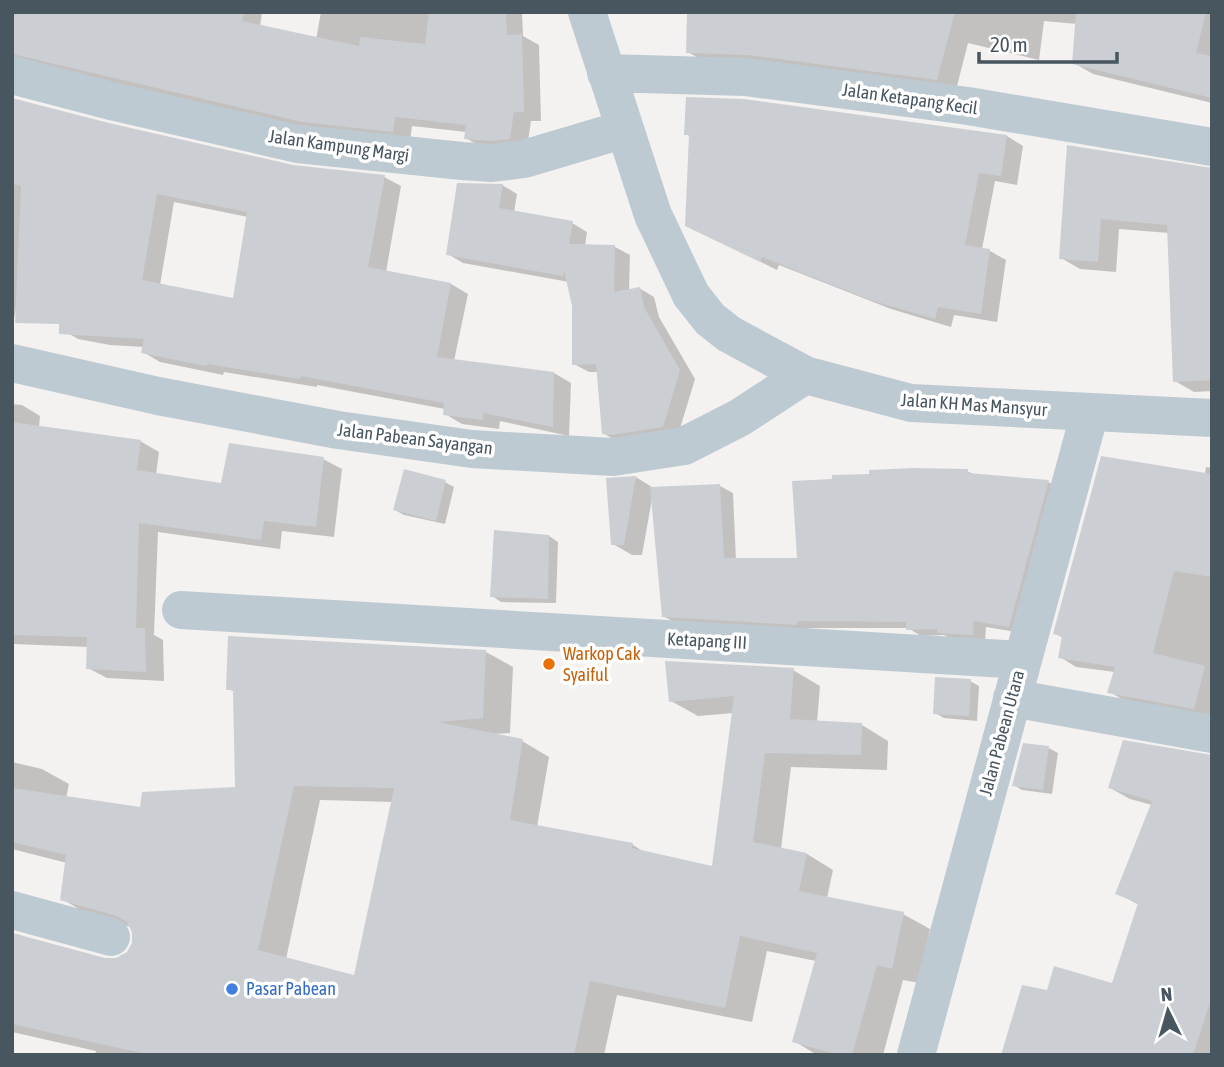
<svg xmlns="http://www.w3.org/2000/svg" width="1224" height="1067" viewBox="0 0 1224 1067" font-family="'Asap Condensed',sans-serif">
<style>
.shadow{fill:#0003;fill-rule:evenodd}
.building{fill:#cbcfd4;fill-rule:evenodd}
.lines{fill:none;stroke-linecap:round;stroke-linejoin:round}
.minor{stroke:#becad1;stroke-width:38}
.food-dot{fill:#e8710a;stroke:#fff;stroke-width:2.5}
.shop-dot{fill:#3f7fe0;stroke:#fff;stroke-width:2.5}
.labels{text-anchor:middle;stroke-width:7;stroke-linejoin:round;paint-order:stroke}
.street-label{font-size:18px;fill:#485660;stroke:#fff}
.food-label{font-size:18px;fill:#c56008;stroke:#fff;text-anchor:start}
.shop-label{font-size:18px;fill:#366cbe;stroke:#fff;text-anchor:start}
</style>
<rect width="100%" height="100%" fill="#f4f1f1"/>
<!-- shadow -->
<path class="shadow" d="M12,12H262L260,27L316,40L321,12H522L523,36L539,45L541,121H531L527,148H483L466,138L467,132L412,126L410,141L320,131L12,71Z
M688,12H1212V103L1093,74L1074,63L1077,24L1044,21L1039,60L968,43L956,90L707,63L688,52Z
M12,99L109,125L293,167L384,177L401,186L386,272L451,284L468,294L454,361L554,373L571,383L569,436L500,421L499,429L462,424L445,414V409L317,385V387L224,372L223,375L160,362L143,352L144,347L110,345L78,339L61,329L59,127L12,327ZM174,202L248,217L235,300L160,285Z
M743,101L1007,136L1023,146L1017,185L995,181L982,249L990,251L1006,260L997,322L954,315L951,327L891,309L779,265L777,270L686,225L691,137L686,134Z
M1068,147L1212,170V391L1194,392L1175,381L1169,233L1119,229L1116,272L1080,269L1061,258Z
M502,185L517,194L514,212L572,223L587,232L585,246L615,247L630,255L629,291L639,288L654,297L659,317L695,379L678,435L618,442L603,433L598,372H589L574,364V305L569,282L463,263L448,254Z
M12,404L22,405L40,416L39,427L140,441L159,452L156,475L223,485L323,459L342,469L334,537L282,531L280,549L158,532L154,635L163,640L164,681L107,678L88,668L89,647L13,644L12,655Z
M1206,467L1212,468V708L1210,716L1125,701L1110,692L1115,672L1076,667L1060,657L1063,638L1055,633L1205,475Z
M967,471L975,475L1048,482L1061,489L1022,633L986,627L985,641L952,639L944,635L921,636L908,628H809V631L676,623L663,616L652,499L642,555H632L613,544L636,477L655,489L720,486L733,493L736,560H799Z
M445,482L454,487L445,524L404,515L395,510Z
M549,536L558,542L556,603L501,602L492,596Z
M486,652L513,667L510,733L493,734L522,741L549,757L537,827L633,845L646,853L713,868L734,713L698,716L671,701L793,670L820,686L817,722L862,725L888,741L887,770L791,767L781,849L807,854L833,870L827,898L903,914L930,929L919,983L903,980L883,1055H817L794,1041L816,961L767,951L752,1022L617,995L604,1055H95L96,1051L12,1032V933L106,960H118L128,953L134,944L131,927L89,915L62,899L67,863L12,849V762L42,769L69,784L66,798L142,809L237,789L235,692L228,689ZM320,800L393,802L355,977L286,959Z
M970,681L979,686L977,721L944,718L935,713Z
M1049,748L1058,753L1052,794L1022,790L1014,785Z
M1212,757V1055H1003L1048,992L1113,986L1139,905L1117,893L1152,805L1130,799L1110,788Z"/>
<!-- building -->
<path class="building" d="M12,12H244L242,21L359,46L360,37L425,44L429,12H506L507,35L522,34L524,112H514L510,139L491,141L464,139L466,125L395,117L393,132L302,122L12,54Z
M687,12H955L937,80L748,55L686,53Z
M1076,12H1206L1196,53L1212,56V98L1072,64Z
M686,97L743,99L1007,135L1001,176L979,173L965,245L990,249L981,314L938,307L935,319L873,301L762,257L760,262L685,226L689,135H684Z
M12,98L109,123L293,165L385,175L368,267L451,283L437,357L554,372L553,427L483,413V420L443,415L444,403L301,376L300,379L207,364L206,366L141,353L144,339L59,334V324L15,323L21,186L12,184ZM157,194L247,212L233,298L142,280Z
M1067,145L1212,168V380L1173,382L1167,225L1101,219L1098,262L1059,259Z
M457,183L503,184L499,208L573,221L569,244L615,245L614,292L640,287L644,307L680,370L663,427L612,435L602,434L596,364L572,365V306L564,270L563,276L446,255Z
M12,422L141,440L137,470L221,483L229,443L324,457L316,527L264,521L261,540L139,523L136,628H145L146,672L86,669L87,637L12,635Z
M1101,456L1212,474V577L1174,571L1153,653L1205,666L1194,709L1107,693L1115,667L1058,658L1062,636L1053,634Z
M912,468L968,469V473L1049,480L1009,627L974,621L973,635L937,633V629L906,630V622L797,621V625L662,617L650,487L720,484L724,558H797L792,481L832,479V475L869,474V470Z
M404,469L446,480L436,521L393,510Z
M636,476L624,545H611L606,478Z
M494,530L549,535L548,599L490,597Z
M228,636L486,650L483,718L438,722L523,739L510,820L633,843L632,848L712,866L734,696L669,702L665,661L794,668L790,719L862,723L861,755L765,753L753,842L807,853L799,891L904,912L892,969L877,965L852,1055H839L792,1042L817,953L740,936L725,1008L590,981L574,1055H150L12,1024V933L105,958H116L127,952L132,943V932L127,922L117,916L60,900L66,855L12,842V788L140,807L142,792L235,787L233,690H226ZM294,786L394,788L354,975L258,950Z
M935,677L971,679L969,716L933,714Z
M1123,740L1212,755V996L1193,1055H1001L1022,985L1047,990L1054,966L1112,983L1138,903L1115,894L1152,801L1108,788Z
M1023,743L1049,746L1043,790L1012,786Z"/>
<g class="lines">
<!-- minor -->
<path class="minor" d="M587,12L653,215L691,295L710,319L729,334L805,375L911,403L1212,418
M606,73L745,77L968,106L1212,147
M12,75L115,102L298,144L462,161L492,163L524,159L625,129
M12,363L158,396L338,430L472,449L613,457L684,446L739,418L805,375
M181,610L1022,660
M1012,698L1212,734
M12,910L111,937
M916,1055L1090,412"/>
</g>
<!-- markers -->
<circle class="food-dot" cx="549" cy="664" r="7"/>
<circle class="shop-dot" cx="232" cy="989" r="7"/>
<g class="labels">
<!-- street labels -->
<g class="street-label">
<text transform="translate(910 99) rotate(8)" y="6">Jalan Ketapang Kecil</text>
<text transform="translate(339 146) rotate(8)" y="6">Jalan Kampung Margi</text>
<text transform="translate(974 405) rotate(4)" y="6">Jalan KH Mas Mansyur</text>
<text transform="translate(415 439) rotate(7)" y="6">Jalan Pabean Sayangan</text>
<text transform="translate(707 641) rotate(3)" y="6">Ketapang III</text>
<text transform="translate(1002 733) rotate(-75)" y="6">Jalan Pabean Utara</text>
</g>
<!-- food labels -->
<g class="food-label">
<text x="563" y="660">Warkop Cak<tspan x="563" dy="21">Syaiful</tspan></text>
</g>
<!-- shop labels -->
<g class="shop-label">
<text x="246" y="995">Pasar Pabean</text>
</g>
</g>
<!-- border -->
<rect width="1224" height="1067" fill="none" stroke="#485660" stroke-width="28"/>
<!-- north arrow -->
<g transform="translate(1168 1011) rotate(355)" stroke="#ffffff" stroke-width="5" paint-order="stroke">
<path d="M0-5L12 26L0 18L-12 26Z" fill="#485660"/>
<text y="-10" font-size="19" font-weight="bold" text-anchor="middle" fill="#485660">N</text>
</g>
<!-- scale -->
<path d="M979 52v10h138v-10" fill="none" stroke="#485660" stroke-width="3.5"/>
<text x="990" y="52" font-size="21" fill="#485660" stroke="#ffffff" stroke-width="5" paint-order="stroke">20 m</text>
</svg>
